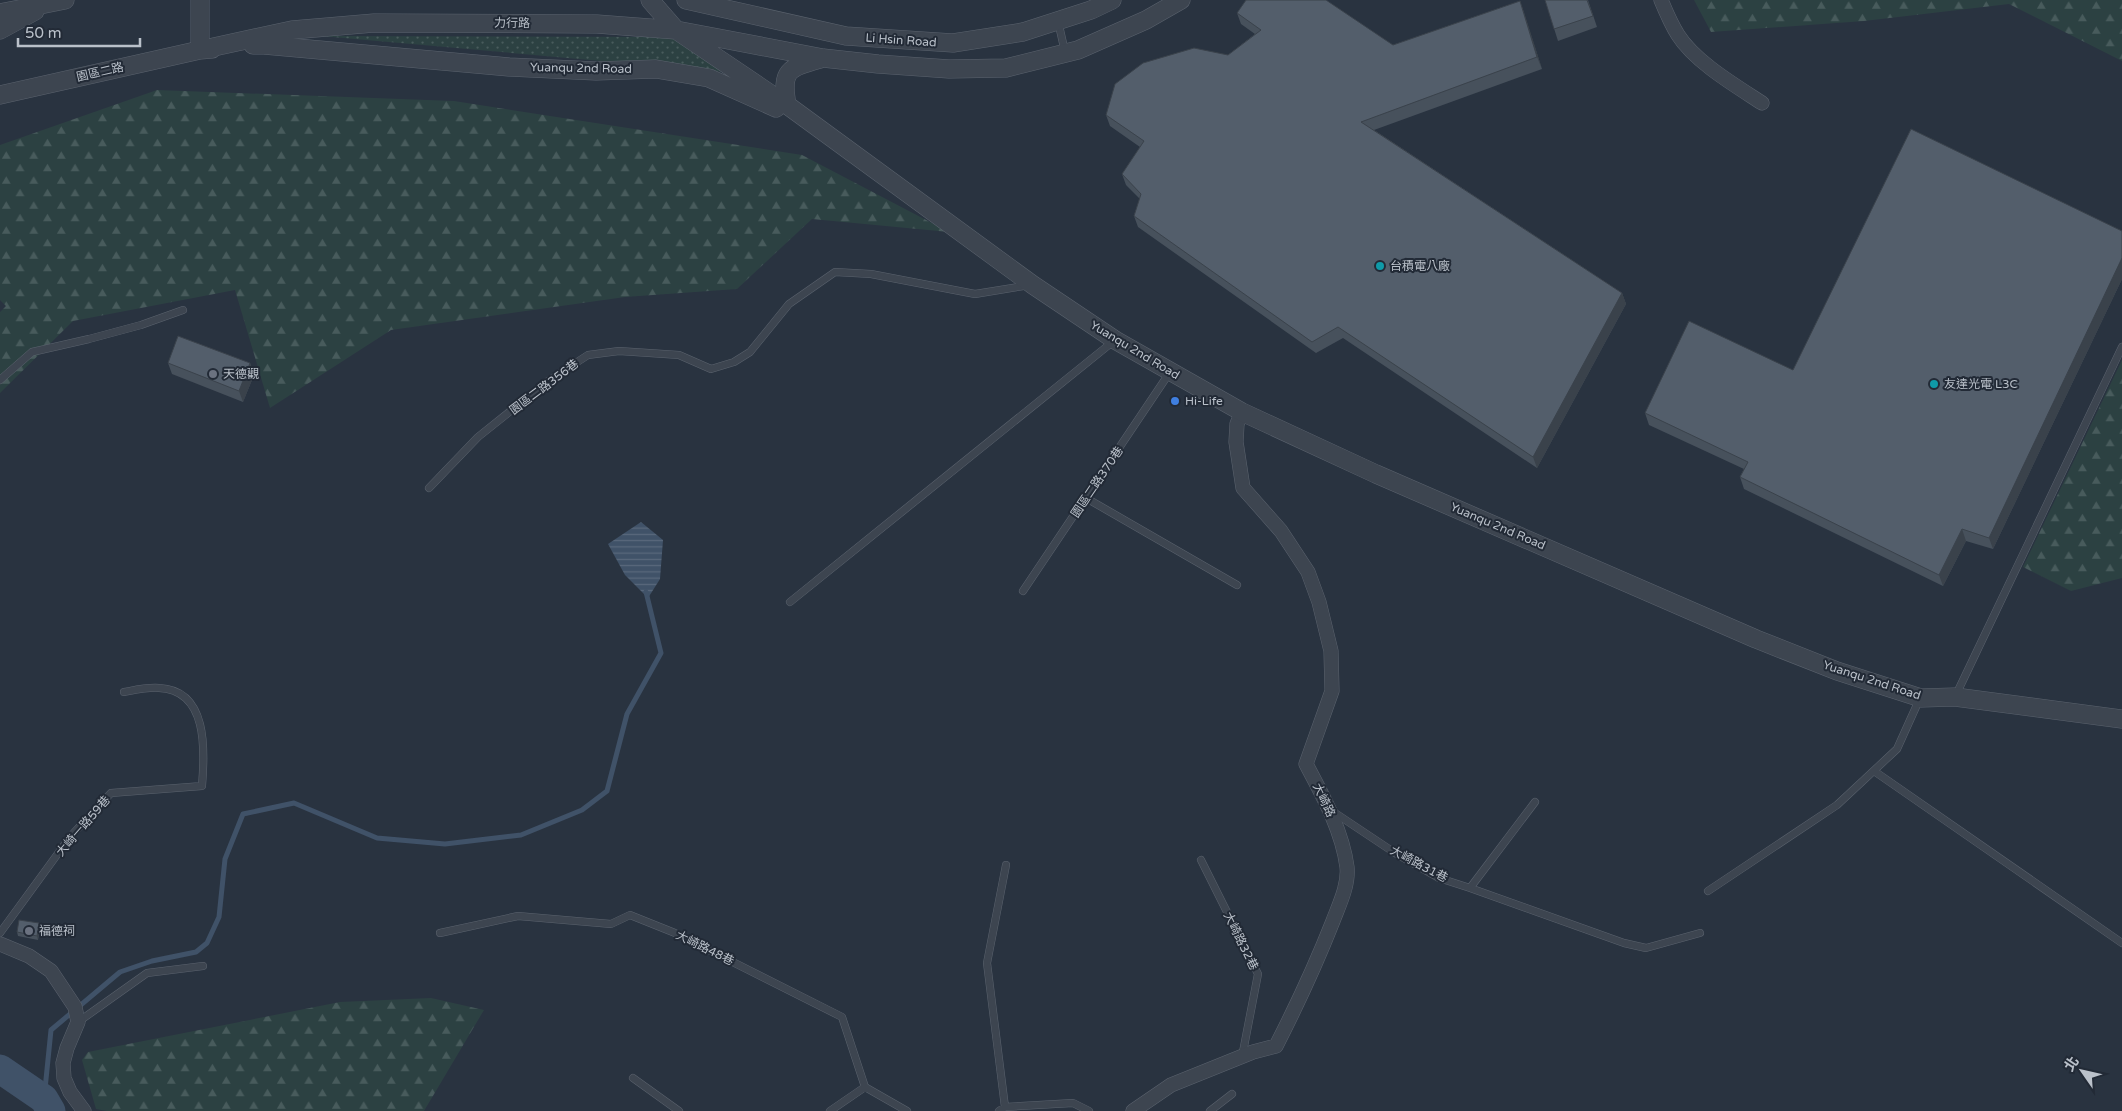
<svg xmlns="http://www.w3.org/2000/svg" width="2122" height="1111" viewBox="0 0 2122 1111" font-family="'Varela Round','Noto Sans TC',sans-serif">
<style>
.grass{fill:url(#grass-dots)}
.forest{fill:url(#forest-firs)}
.water{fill:url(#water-rules)}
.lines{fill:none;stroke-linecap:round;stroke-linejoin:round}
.stream{stroke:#405268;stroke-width:5}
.river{stroke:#405268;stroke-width:29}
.service-casing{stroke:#5b636e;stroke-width:8}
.minor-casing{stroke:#5b636e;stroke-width:15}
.tertiary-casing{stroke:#5b636e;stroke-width:19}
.service{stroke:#3d4550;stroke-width:7}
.minor{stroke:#3d4550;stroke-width:14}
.tertiary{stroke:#3d4550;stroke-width:18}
.wall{fill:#47515c}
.shaded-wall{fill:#3a424b}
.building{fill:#535e6b;stroke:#3a424b}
.culture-dot{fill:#0f9aa8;stroke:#222a36;stroke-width:2}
.worship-dot{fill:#6b7280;stroke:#222a36;stroke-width:2}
.shop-dot{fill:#3f7fe0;stroke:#222a36;stroke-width:2}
.labels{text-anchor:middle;stroke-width:4;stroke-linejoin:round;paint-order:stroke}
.street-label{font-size:12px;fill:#bac1ca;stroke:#222a36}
.poi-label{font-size:12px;fill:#bac1ca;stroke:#222a36;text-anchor:start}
</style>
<defs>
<pattern id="grass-dots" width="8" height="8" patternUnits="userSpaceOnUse" patternTransform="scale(1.25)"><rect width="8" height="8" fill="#2c4142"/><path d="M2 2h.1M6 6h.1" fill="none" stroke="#485b5c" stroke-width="1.8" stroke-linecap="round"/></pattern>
<pattern id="forest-firs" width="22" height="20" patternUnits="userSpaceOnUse" patternTransform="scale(1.25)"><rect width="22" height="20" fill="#2c4142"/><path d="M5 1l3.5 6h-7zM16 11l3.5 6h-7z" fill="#485b5c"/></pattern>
<pattern id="water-rules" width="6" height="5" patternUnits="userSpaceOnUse" patternTransform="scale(1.25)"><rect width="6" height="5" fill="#405268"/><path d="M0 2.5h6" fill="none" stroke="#5a697c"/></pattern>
</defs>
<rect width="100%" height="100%" fill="#293340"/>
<!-- grass -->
<path class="grass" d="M321,36L672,37L725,72Z"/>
<!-- forest -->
<path class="forest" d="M1694,0H2122V61L2009,4L1864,21L1711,32Z
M157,90L454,101L802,155L949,232L812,219L737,289L625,297L391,330L270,408L235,290L73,321L0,393V312L6,306L0,300V145Z
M2122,360V578L2071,591L2023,567Z
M431,998L484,1010L424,1111H107L96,1109L82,1060L88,1052L340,1002Z"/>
<!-- water -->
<path class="water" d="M641,522L663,540L660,579L648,598L625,575L608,544Z"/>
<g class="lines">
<!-- stream -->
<path class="stream" d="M44,1099L51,1030L120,972L152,961L196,952L207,943L219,917L225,859L243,814L294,803L377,838L445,844L521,835L582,810L607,791L627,714L661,653L646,592"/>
<!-- river -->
<path class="river" d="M0,1069L44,1099L51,1111"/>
<defs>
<path id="service" d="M1058,21L1065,52
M0,380L32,352L89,339L141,325L183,310
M429,488L478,437L548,381L588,355L619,351L679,355L711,369L734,362L750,352L789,304L835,272L871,274L975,294L1030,285
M1086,498L1237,585
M1023,591L1170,372
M790,602L1115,340
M1955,697L2122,347
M1874,771L2122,943
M1332,811L1395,853L1439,878L1470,888L1535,802
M1201,860L1258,974L1242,1057
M1470,888L1624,943L1646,948L1700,933
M1708,891L1837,805L1897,749L1920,698
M0,933L70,837L111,793L202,786C205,750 208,690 159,688C148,687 135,690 124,692
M440,933L518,916L611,924L630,915L675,933L842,1017L865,1087L907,1111
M78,1022L147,973L203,966
M633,1078L679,1111
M1005,1107L987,963L1006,865
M830,1111L865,1087
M999,1111L1005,1107L1073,1103L1089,1111
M1210,1111L1232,1094"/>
<path id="minor" d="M1661,0C1666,12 1671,24 1678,35C1695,62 1736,86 1762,103
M0,944L29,956L51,971L75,1007L78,1022L67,1048L63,1063L64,1078L70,1092L84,1111
M1133,1111L1171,1085L1253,1052L1276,1046C1297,1005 1316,964 1333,921C1339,905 1349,885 1347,867C1342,830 1323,796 1306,764L1332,691L1331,651L1319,602L1308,572L1281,531L1243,488L1236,442L1237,424L1242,412"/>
<path id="tertiary" d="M650,0L676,30L787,105L1033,285L1115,340L1242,412L1376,474L1756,639L1837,671L1921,698L1955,697L2122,719
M686,0L846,36L953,43L1023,32L1091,10L1112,0
M0,13L65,0
M0,30L35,11
M253,45H264L509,67L596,71L656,69L709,78L776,108
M200,50L292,30L374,23L597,24L676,30L823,58L878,64L949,69L1006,68L1078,50L1146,20L1181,0
M200,50V0
M0,95L200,50L212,49
M787,105C781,70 788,68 820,59"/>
</defs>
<!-- service casing -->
<use href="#service" class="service-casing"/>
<!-- minor casing -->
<use href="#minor" class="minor-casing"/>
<!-- tertiary casing -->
<use href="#tertiary" class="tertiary-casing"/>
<!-- service -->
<use href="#service" class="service"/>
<!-- minor -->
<use href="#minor" class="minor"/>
<!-- tertiary -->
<use href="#tertiary" class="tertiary"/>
</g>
<!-- wall -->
<path class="wall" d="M1545,0H1588L1597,27L1558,41Z
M1520,1L1542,69L1374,130L1622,293L1626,304L1537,468L1343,338L1316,353L1138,227L1134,216L1140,199L1126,185L1122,174L1140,147L1110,126L1106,115L1228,55L1255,34L1241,24L1237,13L1393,45Z
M2122,231V279L1993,549L1966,541L1943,586L1744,489L1740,477L1744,469L1649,425L1645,413L1793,370Z
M168,363H250L254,375L243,402L172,374Z
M40,927L38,940L18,936L17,932Z"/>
<!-- shaded-wall -->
<path class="shaded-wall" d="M1520,1L1524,12L1542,69L1537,57Z
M2122,258V279L1993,549L1989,538Z
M1622,293L1626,304L1537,468L1533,457Z
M250,363L254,375L243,402L239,391Z
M1962,529L1966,541L1943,586L1939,575Z
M39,923L40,927L38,940L37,936Z"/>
<!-- building -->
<path class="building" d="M1246,0H1326L1393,45L1520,1L1537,57L1361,122L1622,293L1533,457L1338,327L1312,342L1134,216L1141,194L1122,174L1144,141L1106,115L1115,84L1143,63L1194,48L1228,55L1261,30L1237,13Z
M1545,0H1587L1593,16L1554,29Z
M1911,129L2122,231V258L1989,538L1962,529L1939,575L1740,477L1748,462L1645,413L1689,321L1793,370Z
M178,336L250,363L239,391L168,363Z
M19,920L39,923L37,936L17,932Z"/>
<!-- markers -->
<g class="culture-dot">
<circle cx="1380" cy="266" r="5"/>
<circle cx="1934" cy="384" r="5"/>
</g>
<g class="worship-dot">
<circle cx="213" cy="374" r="5"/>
<circle cx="29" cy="931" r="5"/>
</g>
<circle class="shop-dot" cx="1175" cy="401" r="5"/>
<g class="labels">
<!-- street labels -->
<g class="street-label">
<text transform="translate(512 23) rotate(1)" y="4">力行路</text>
<text transform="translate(901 40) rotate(4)" y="4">Li Hsin Road</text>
<text transform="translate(581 68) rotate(1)" y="4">Yuanqu 2nd Road</text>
<text transform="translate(100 72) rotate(-13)" y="4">園區二路</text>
<text transform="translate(1135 350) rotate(31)" y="4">Yuanqu 2nd Road</text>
<text transform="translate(544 387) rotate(-37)" y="4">園區二路356巷</text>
<text transform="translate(1097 482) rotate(-56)" y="4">園區二路370巷</text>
<text transform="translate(1498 526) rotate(23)" y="4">Yuanqu 2nd Road</text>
<text transform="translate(1872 680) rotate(18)" y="4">Yuanqu 2nd Road</text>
<text transform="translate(1324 800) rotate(65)" y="4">大崎路</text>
<text transform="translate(83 826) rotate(-49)" y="4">大崎一路59巷</text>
<text transform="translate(1419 864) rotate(28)" y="4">大崎路31巷</text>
<text transform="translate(1241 941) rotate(64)" y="4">大崎路32巷</text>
<text transform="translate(705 948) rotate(26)" y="4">大崎路48巷</text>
</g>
<!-- poi labels -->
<g class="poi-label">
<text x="1390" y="270">台積電八廠</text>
<text x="223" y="378">天德觀</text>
<text x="1944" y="388">友達光電 L3C</text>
<text x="1185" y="405">Hi-Life</text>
<text x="39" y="935">福德祠</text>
</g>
</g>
<!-- north arrow -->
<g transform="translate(2082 1071) rotate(304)" stroke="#222a36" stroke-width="4" paint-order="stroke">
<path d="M0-4L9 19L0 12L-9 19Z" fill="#bac1ca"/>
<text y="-8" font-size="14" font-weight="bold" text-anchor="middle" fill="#bac1ca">北</text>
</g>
<!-- scale -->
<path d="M18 38v8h122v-8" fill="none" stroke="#bac1ca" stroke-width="2.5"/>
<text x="25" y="38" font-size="15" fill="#bac1ca" stroke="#222a36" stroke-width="4" paint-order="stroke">50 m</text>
</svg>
